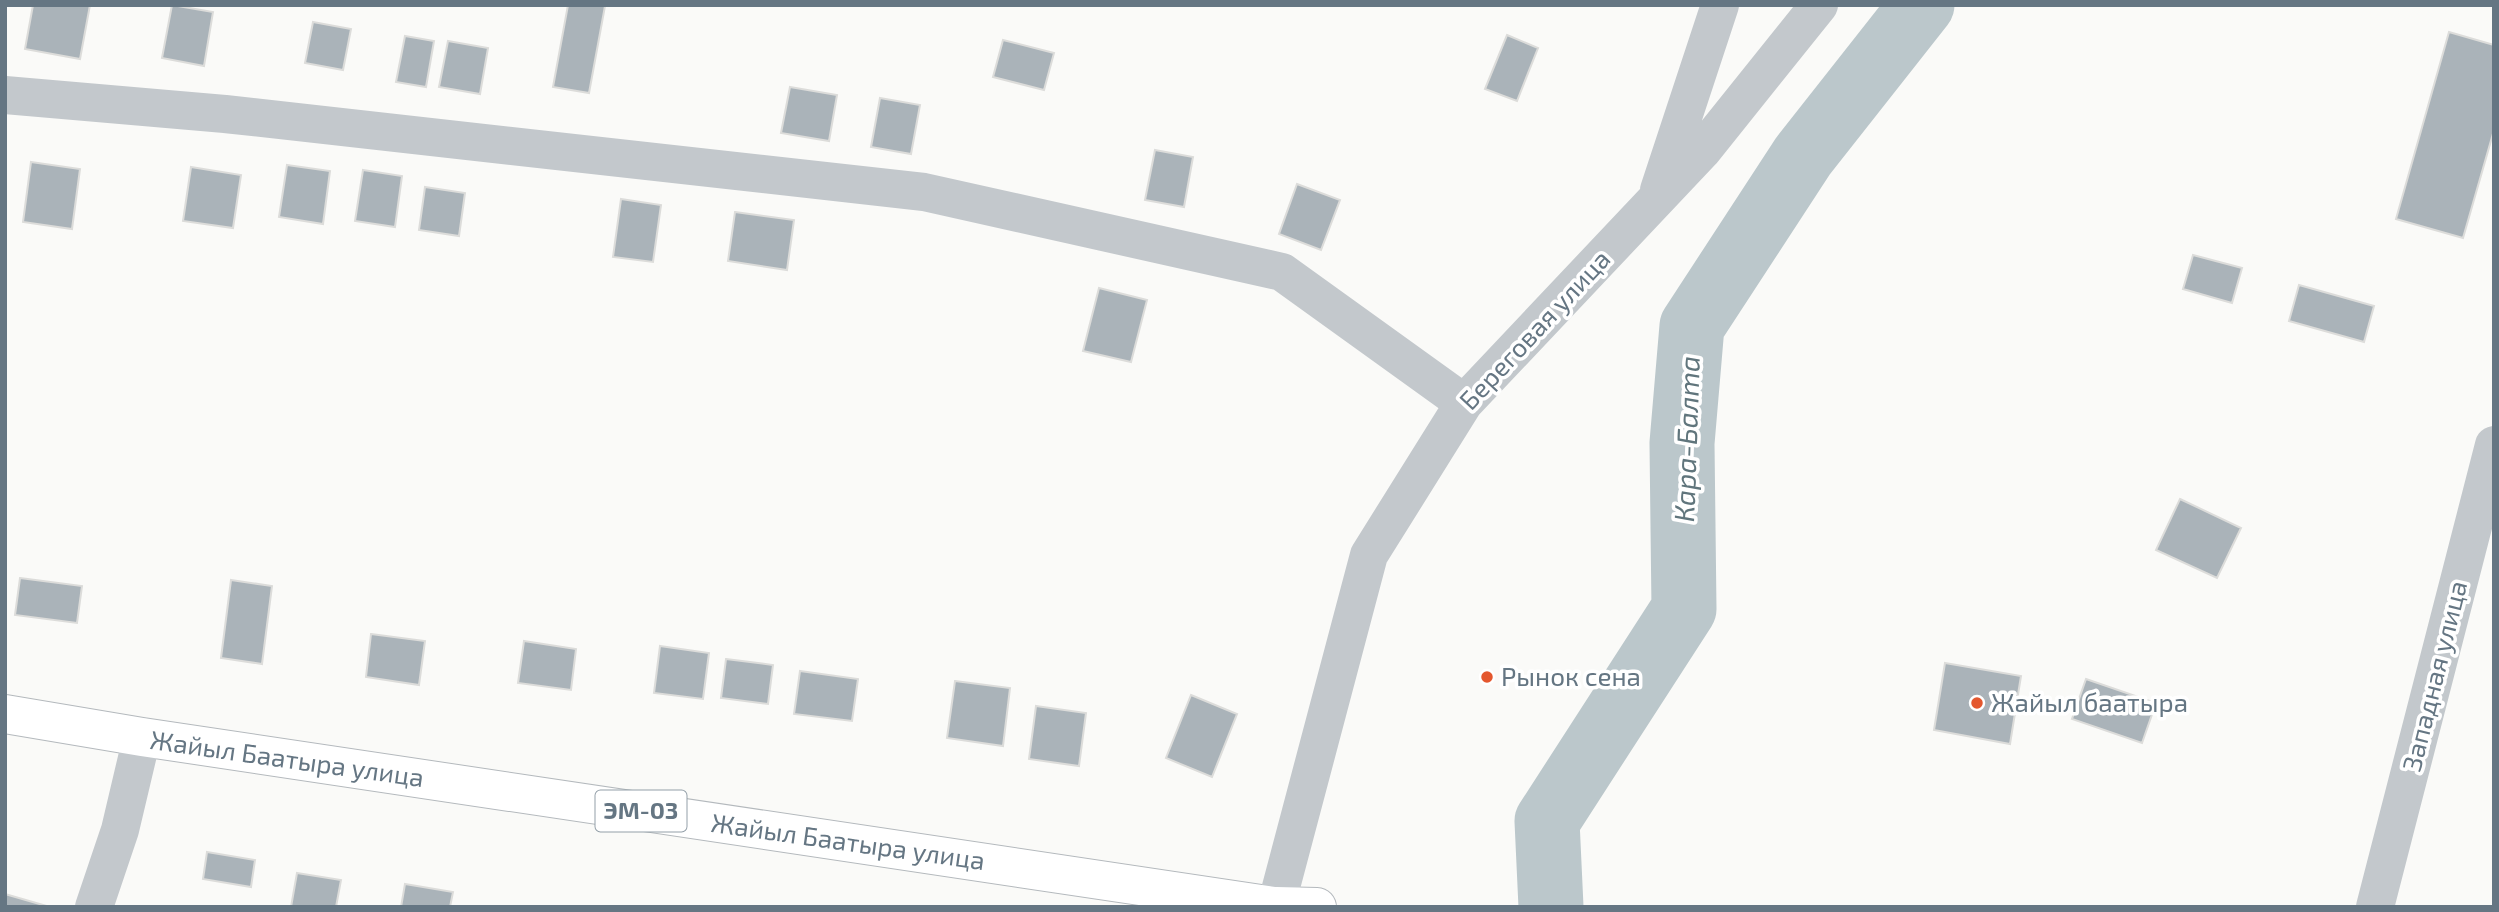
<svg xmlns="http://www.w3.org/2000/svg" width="2499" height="912" viewBox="0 0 2499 912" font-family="'Exo 2',sans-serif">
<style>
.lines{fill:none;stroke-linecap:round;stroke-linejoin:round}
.river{stroke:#bbc7cb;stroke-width:65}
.building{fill:#aab3b9;stroke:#dcdcda;stroke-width:2}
.highway-casing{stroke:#b4b9bd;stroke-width:40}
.minor{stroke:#c3c8cc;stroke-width:38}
.highway{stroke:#fff;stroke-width:38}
.poi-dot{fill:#e4572e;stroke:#fff;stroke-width:2.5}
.labels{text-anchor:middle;stroke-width:7;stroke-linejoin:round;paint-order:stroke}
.shield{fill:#fff;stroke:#939fa8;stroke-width:2}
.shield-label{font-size:24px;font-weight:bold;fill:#657683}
.street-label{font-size:26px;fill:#657683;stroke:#fff}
.poi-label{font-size:26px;fill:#657683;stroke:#fff;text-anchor:start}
.water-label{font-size:28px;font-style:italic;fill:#60757c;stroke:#fff}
</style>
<rect width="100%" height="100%" fill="#fafaf8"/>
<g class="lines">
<!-- river -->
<path class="river" d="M1551,907L1547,821L1684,609L1682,443L1692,326L1803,156L1922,5"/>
</g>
<!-- building -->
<path class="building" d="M33,5H90L80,59L25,49Z
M172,5L213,12L204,66L162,58Z
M568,5L605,6L589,93L553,87Z
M313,22L351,29L343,70L305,63Z
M2449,32L2494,45V130L2463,238L2396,219Z
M1507,35L1538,48L1517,101L1485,89Z
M405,36L434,41L426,87L396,82Z
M1003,40L1054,53L1044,90L993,77Z
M448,41L488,48L480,94L439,87Z
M790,87L837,95L829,141L781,133Z
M880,98L920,105L911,154L871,147Z
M1155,150L1193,157L1184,207L1145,200Z
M31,162L80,169L72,229L23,222Z
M287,165L330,171L323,224L279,217Z
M191,167L241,175L233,228L183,221Z
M363,170L402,176L395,227L355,221Z
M1297,184L1340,200L1321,250L1279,234Z
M425,187L465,193L459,236L419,230Z
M621,199L661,205L653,262L613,257Z
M735,212L794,220L787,270L728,261Z
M2193,255L2242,268L2232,303L2183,289Z
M2299,285L2374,306L2364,342L2289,321Z
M1099,288L1147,300L1131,362L1083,351Z
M2180,499L2241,528L2217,578L2156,550Z
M20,578L82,586L77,623L15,615Z
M231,580L272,586L262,664L221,658Z
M371,634L425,641L419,685L366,677Z
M524,641L576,649L571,690L518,683Z
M660,646L709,653L703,699L654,693Z
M726,659L773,665L768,704L721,698Z
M1945,663L2021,676L2010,744L1934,730Z
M800,671L858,679L852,721L794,714Z
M2086,679L2156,703L2142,743L2072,719Z
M955,681L1010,688L1003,746L947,738Z
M1191,695L1237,714L1212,777L1166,758Z
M1036,706L1086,713L1079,766L1029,759Z
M207,852L255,860L251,887L203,879Z
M297,873L341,880L336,907H291Z
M405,884L453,892L450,907H401Z
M5,894L50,907H5Z"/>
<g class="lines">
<defs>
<path id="highway" d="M5,714L142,737L1281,907
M1276,906L1317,907"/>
</defs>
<!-- highway casing -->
<use href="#highway" class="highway-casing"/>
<!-- minor -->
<path class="minor" d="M5,95L225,114L924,192L1282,272L1464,403
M1659,190L1720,5
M1276,906L1369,555L1464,403L1702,151L1819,5
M94,907L120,830L142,737
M2375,907L2494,445"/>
<!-- highway -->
<use href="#highway" class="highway"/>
</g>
<!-- markers -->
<g class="poi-dot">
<circle cx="1487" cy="677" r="7"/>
<circle cx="1977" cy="703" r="7"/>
</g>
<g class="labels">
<!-- shield labels -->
<rect class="shield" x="595.5" y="790.5" width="91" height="41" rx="5"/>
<g class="shield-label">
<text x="641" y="819">ЭМ-03</text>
</g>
<!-- street labels -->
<g class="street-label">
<text transform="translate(1535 330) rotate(-47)" y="9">Береговая улица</text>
<text transform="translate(2435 676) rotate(-76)" y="9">Западная улица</text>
<text transform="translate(287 759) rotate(8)" y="9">Жайыл Баатыра улица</text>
<text transform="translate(848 842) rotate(8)" y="9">Жайыл Баатыра улица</text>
</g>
<!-- poi labels -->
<g class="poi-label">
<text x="1501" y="686">Рынок сена</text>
<text x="1991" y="712">Жайыл баатыра</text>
</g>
<!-- water labels -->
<g class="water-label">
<text transform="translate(1687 439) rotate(-88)" y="10">Кара-Балта</text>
</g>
</g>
<!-- border -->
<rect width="2499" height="912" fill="none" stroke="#657683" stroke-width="14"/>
</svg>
